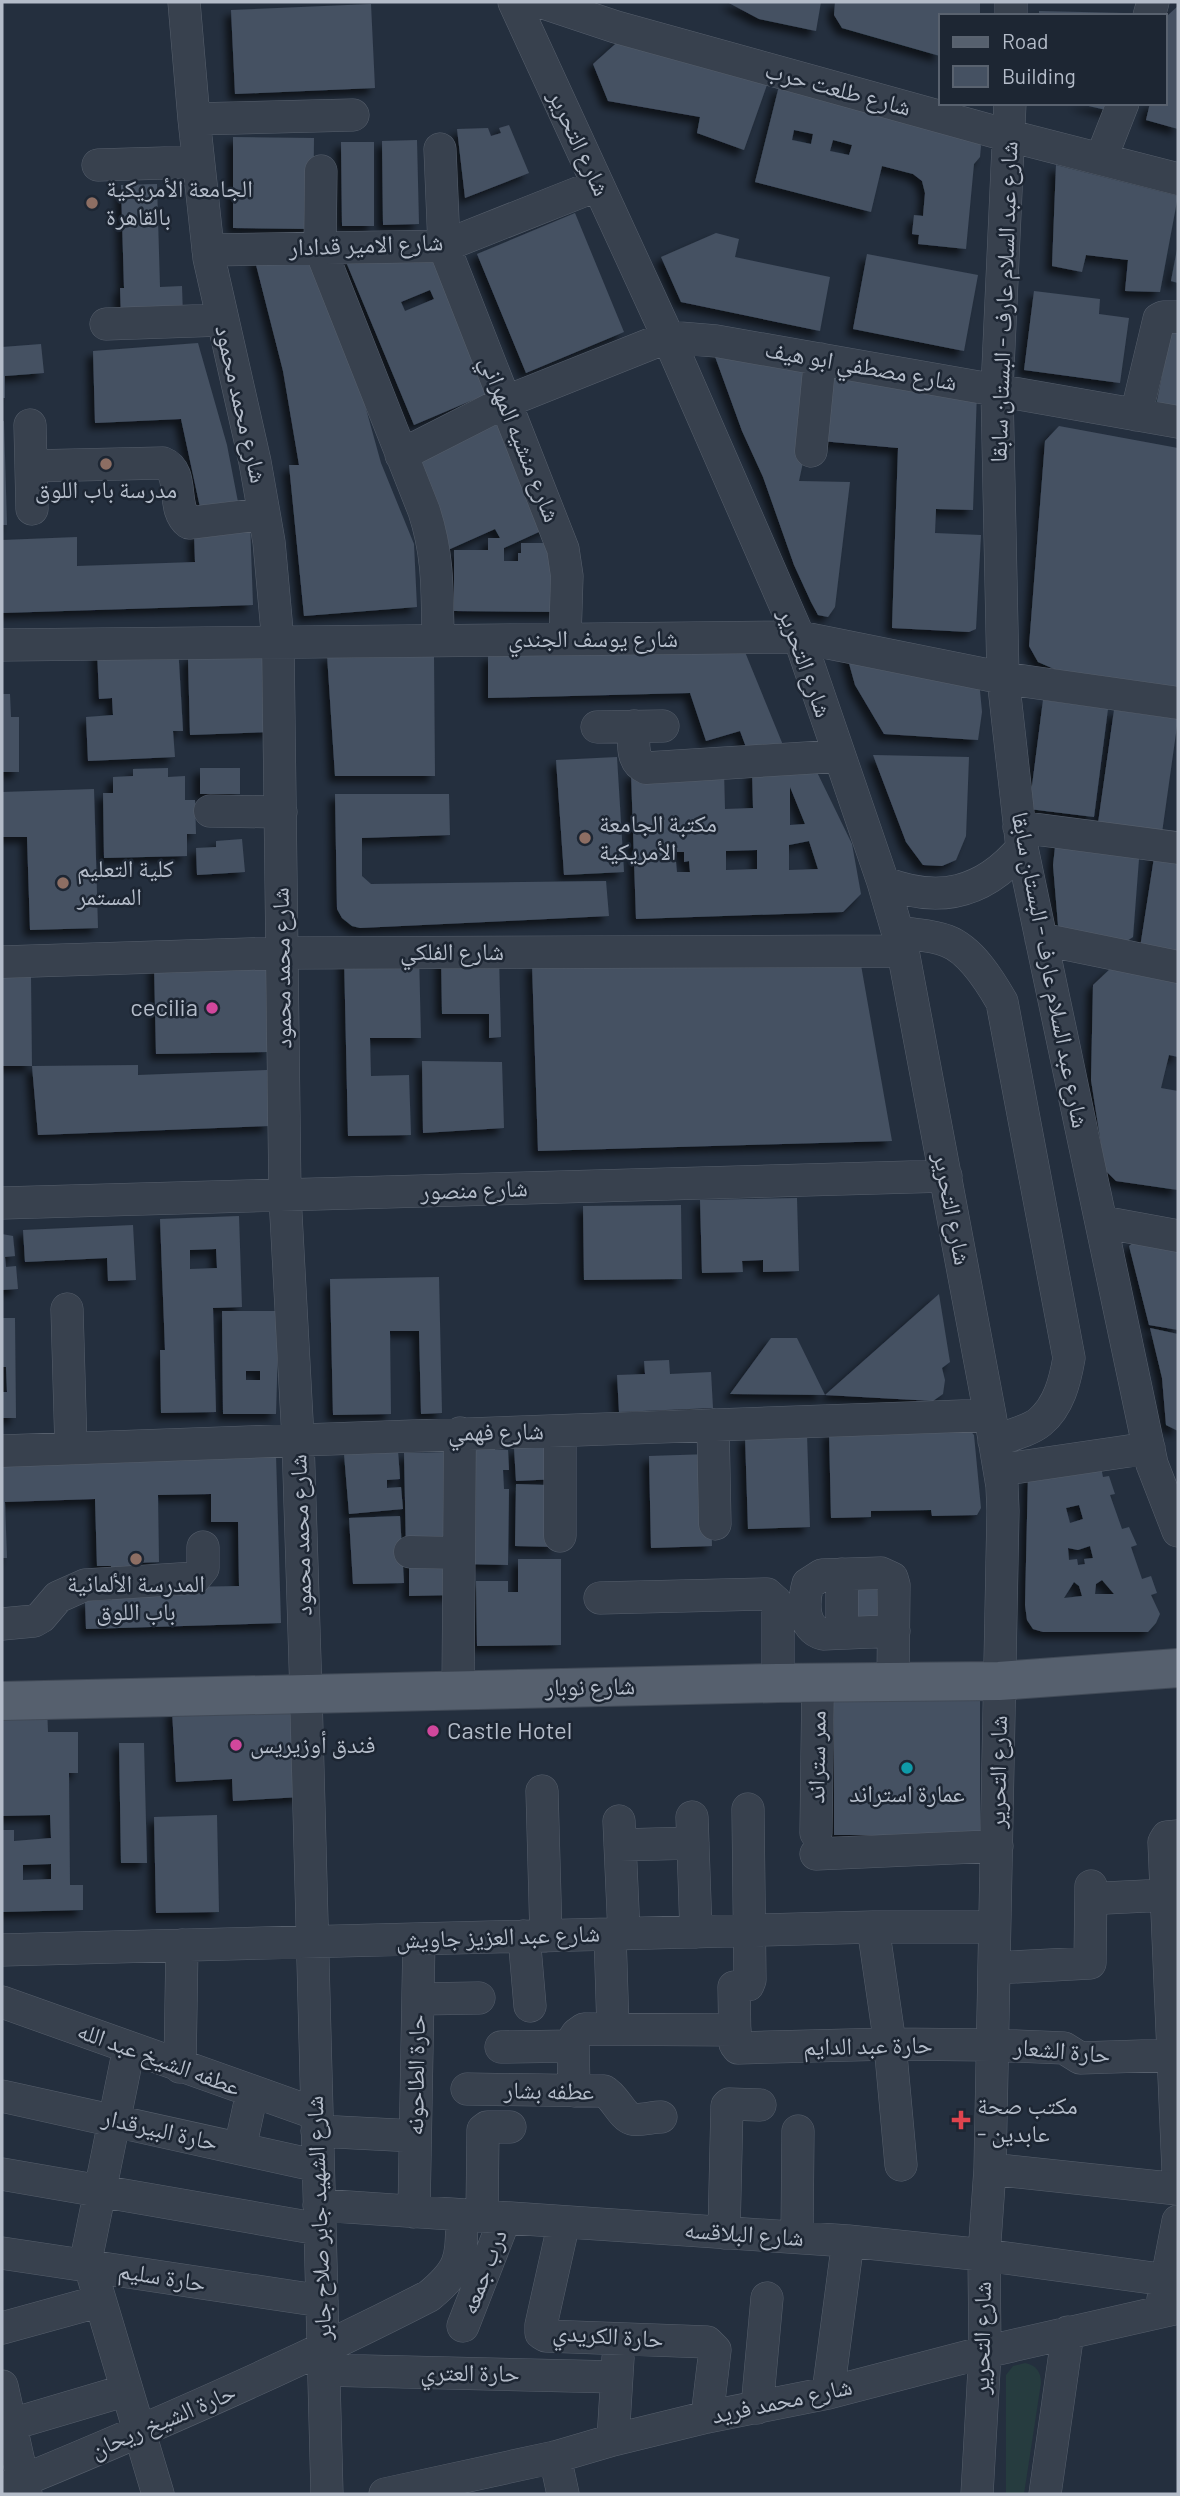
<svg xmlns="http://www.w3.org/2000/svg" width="1180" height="2496" viewBox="0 0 1180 2496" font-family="Barlow,'Noto Naskh Arabic',sans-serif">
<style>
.green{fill:#263c3f}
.building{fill:#455162;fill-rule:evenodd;filter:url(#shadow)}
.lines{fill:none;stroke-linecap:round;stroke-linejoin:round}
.minor-casing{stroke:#565f6c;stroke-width:33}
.major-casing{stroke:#414a57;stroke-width:40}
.minor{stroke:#38414e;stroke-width:32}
.major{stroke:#56606e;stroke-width:38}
.education-dot{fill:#8d6e63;stroke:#1d2633;stroke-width:2.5}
.hotel-dot{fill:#d1479c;stroke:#1d2633;stroke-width:2.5}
.culture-dot{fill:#0f9aa8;stroke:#1d2633;stroke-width:2.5}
.health-dot{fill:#e0444e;stroke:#1d2633;stroke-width:2.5}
.labels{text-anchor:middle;stroke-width:5;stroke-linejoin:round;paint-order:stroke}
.street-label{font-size:24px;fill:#b4bcc9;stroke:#1d2633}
.poi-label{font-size:24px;fill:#b4bcc9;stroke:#1d2633;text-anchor:start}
</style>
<defs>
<filter id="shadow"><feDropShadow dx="-6" dy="6" stdDeviation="3.5" flood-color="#0009"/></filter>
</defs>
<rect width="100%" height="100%" fill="#242f3e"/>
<!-- green -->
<path class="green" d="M1025,2363C1036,2365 1041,2372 1041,2383L1024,2494H1006V2375L1013,2366Z"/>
<!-- building -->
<path class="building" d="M727,2H821L816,31L759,19Z
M835,2H980V16H940V56L842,28L834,15Z
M371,4L375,88L235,94L231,10Z
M1178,6V129L1146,120L1150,103H1164V30L1167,16Z
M1039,11L1124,13V16H1039Z
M623,37L712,70L767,85L744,150L697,133L700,117L608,101L593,64Z
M779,86L978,138L981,146L980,157L974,164L966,249L918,244L919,235L912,234L914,215L923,216L925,193L922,181L913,174L882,166L871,212L755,182ZM794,130L813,134L811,144L792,140ZM833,140L852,145L849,155L830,151Z
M1075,103H1113L1111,111Z
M509,125L529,173L465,198L457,129L488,128L491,136L501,133L499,128Z
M233,137L314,138L313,229L233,228Z
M417,140L419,224L383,225L382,141Z
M341,142H374V226H342Z
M1056,165L1178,196L1160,292L1125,291L1128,260L1086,255L1082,272L1052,266Z
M157,184L160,287L182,286L183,316L121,318L120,288H124L121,185Z
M575,213L624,332L526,373L477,254Z
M716,233L739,239L735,257L830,277L820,331L681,302L661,257Z
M1177,249H1178V283L1171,281Z
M313,251L355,369L381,463L414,544L417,607L304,616L289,465H299L283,371L254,257Z
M867,254L978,275L964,351L853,329Z
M438,256L494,391L414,425L344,257ZM430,290L434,299L405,311L401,302Z
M1034,291L1100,299L1099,314L1129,318L1120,383L1024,370Z
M1173,323L1178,324V414L1155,410Z
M198,343L227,445L238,502L201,512L181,419L95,423L93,351Z
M41,344L44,373L5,376V398H2V347Z
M713,351L819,362L808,439L799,481L850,482L835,607L828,617L818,615L811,602L794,565L763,477L742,431Z
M827,372L977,391L973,510L936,509L935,533L981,535L976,629L969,632L892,628L898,448L821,441Z
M503,417L552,526L504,548V561H518V553H521V543H555L562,612L454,611V550H488V538H500L495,529L448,550L408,459Z
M2,421H4L7,525H2Z
M1059,426L1178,448V691L1054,669L1038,662L1029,646L1045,441Z
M250,521L253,605L2,613V540L77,537V566L195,562L194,534Z
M178,645L183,731H173L175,757L88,761L86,717L113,715L112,698L99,699L97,649Z
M268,647L271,732L190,735L188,659L203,649Z
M845,649L979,680L982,712L978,740L884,734L855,685Z
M745,652L783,745L750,758L740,731L706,741L690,693L488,698V655Z
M327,655H434L435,776H335Z
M2,694H10L11,717H19V772H2Z
M1043,700L1108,709L1094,817L1029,809Z
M1114,710L1178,719L1162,833L1098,823Z
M873,755L969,757L966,836L956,860L942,866L923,865L906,842Z
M617,757L624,872L564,875L556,760Z
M168,768V777L185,776V800H195L196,834H187V856L104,858L103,793H113V777L133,776V769Z
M200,768H240V794H200Z
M815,768L852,844L861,894L843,912L636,919L631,773L724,771L725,809L753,808L752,770ZM790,787L805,824L790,825ZM809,841L818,869L789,870V845ZM757,850V869L726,870V851ZM675,852H684V862L689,861L690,872H677Z
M94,789L98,928L30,930L27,837H2V792Z
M335,794H449L450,835L362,838V876L371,884L606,881L609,916L360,928L352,926L342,918L337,909Z
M1056,838L1140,846L1133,937L1127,941L1062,933L1058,925L1053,865Z
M242,839L245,872L197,875L196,848L216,847V841Z
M1155,851L1178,854V960L1139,954Z
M419,953L421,1038H370L371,1076L409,1075L411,1135L348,1136L344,955Z
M441,954L499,956L501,1037L489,1038V1014H442Z
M270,959L268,1052L156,1054L154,964Z
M532,964L861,965L892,1141L538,1151Z
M1111,968L1178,982V1057L1169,1055L1161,1088L1178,1091V1190L1116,1181L1105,1170L1091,1080L1093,985Z
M2,976H31L32,1066L138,1065V1075L267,1070L269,1126L38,1135L32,1066H2Z
M422,1061L502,1062L504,1128L423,1133Z
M797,1198L799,1271L763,1272V1260L742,1261L743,1272L702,1273L700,1200Z
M681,1205L682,1279L584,1280L583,1206Z
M239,1216L242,1307L213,1308L216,1412L161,1413L160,1350H165L160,1219ZM216,1249L217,1268L190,1269V1250Z
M133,1225L136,1280L108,1281L107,1258L25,1262L23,1230Z
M2,1234L13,1236L15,1256L5,1257L6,1267L16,1266L18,1289L2,1290Z
M1139,1238L1178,1239V1330L1149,1325L1129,1246Z
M439,1277L442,1413L421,1414L419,1331H390L391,1414L333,1415L330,1279Z
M939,1294L950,1362L942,1368L945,1380L943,1394L933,1401L825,1395L730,1394L771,1338H797L825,1395Z
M222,1311H279L276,1414H223ZM246,1371H260V1380H246Z
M2,1318H15L16,1418H2V1392H7L6,1367H2Z
M1150,1328L1178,1334V1431L1166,1425L1162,1378Z
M669,1360L670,1374L711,1372L713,1408L619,1412L617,1375L645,1374L644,1361Z
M968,1428L974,1435L981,1508L977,1515L932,1516L931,1510L871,1511V1517L831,1518L829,1431Z
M807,1434L810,1527L748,1529L745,1436Z
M483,1444H495V1450H508L509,1470H503L504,1489H509L508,1565L464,1564L463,1450L483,1449Z
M557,1446L558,1479L516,1481L514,1448Z
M398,1450L400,1479L387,1480V1488L401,1487L403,1509L349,1514L344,1454Z
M452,1452L453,1549L406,1550L404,1453Z
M710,1454L712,1546L651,1548L649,1456Z
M276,1455L281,1623L86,1629L85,1601L112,1600L111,1566H97L95,1499L5,1502L7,1558H2V1463ZM211,1494V1522H238L239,1586L135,1588V1563L159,1562L158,1495Z
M1100,1462L1103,1477L1109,1476L1115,1494L1110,1495L1122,1529L1129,1527L1137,1545L1131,1547L1142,1579L1151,1576L1157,1593L1151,1595L1160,1614L1156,1623L1148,1632H1043L1033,1629L1027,1620L1025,1605L1028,1475ZM1079,1505L1083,1519L1070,1523L1066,1508ZM1090,1546L1093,1558L1084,1559L1085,1564L1078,1565L1077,1559L1069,1560L1068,1548L1078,1550ZM1102,1580L1114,1594H1095L1096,1584ZM1074,1582L1079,1586L1082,1596L1064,1598Z
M516,1484L545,1485L556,1547L515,1546Z
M400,1516L404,1583L353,1584L349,1518Z
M453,1556L454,1595L409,1596V1557Z
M518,1559H561V1645L477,1646L476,1581H508V1592H518Z
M877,1580L878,1622H853V1581Z
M834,1700H980V1835H834Z
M295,1703L301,1797L233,1801L232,1779L176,1782L172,1710Z
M47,1707L48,1732H78V1773H69L70,1885H83V1910L2,1912V1830H14V1841L51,1838L50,1815L2,1816V1708ZM51,1864V1879L23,1880V1865Z
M119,1743H144L147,1863H121Z
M217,1815L219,1912L156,1913L154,1817Z"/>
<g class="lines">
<defs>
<path id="minor" d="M184,2L194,119L209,258L255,462L269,542L278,642L285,1196L298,1439L306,1694L327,2494
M514,2L668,337L799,637L883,882L903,951L990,1415L1002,1486L1003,1511L990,2169L984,2255L985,2352L977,2494
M541,2L616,27L1010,136L1178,179
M1011,16V2
M1149,16L1153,2
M1010,103L997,390L1003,678L1022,848L1152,1464L1178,1531
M194,119L353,115
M440,149L444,246L563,549L567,576L565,639
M1101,159L1123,103
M98,165L198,162
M321,171L320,248L424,511C439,557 437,592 438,639
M208,250L444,246L598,185
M106,324L222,320
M1136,415L1159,319L1163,317H1178
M30,425L32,509
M811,451L820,359
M401,455L505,402L668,337L716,341L1178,422
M31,466L163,463C186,472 170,509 189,523L264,514
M2,645L799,637L1003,678L1178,703
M634,726C634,741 630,761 646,768L838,756
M597,727L663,726
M210,811L281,812
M1019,827L1178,848
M883,882C938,904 983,894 1022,848
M898,932C913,935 933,935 947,941C971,950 990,981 1002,1002L1069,1358C1065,1381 1059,1406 1040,1422C1029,1431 1008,1436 994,1441
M1041,939L1178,967
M2,962L282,953L903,951
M2,1203L946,1176
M1102,1222L1178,1236
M67,1309L71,1448
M713,1425L715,1524
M2,1451L990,1415
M1000,1470L1149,1448
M560,1536V1431
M410,1552L459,1553
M600,1598L767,1594L776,1602L778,1609V1683
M2,1624L34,1621L41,1617L58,1597L85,1585L195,1578L203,1568V1547
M842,1633V1574
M893,1681L894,1585L892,1578L881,1573L822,1575L808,1584C803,1602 802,1629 823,1634L894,1631
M458,1691L460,1433
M542,1791L546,1936
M748,1809L750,1980L748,1985L734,1987L735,2044L738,2048L890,2044L992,2045L1064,2048L1080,2058L1173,2055
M692,1817L696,1932
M619,1821L624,1934
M816,1833L818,1682
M1178,1836L1167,1837L1164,1842L1178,2170
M620,1845L693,1843
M816,1854L997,1846
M1105,1898L1167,1895
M873,1927L890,2044L901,2165
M610,1934L613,2029
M524,1936L530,2006
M2,1950L873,1927H994
M994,1968L1090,1963L1091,1886
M418,1999L479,1998
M2,2002L317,2114
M501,2047L573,2046
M180,2067L182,1945
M467,2089L604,2091C615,2097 622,2116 632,2119C640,2121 652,2117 661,2117
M574,2091L573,2040L577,2034L584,2029L735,2030
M2,2096L318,2166
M317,2131L415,2136
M240,2148L252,2093
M990,2169L1178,2189
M2,2174L319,2229
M319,2205L848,2241L984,2255L1167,2280
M414,2212L419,1939
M482,2216L483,2130L487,2127H510
M564,2222L541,2325V2333L546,2336L707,2342L715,2350L707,2417
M724,2233L727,2106L729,2104L760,2105
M797,2237L798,2131
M2,2253L322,2301
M85,2265L129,2048
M90,2266L158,2494
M1163,2299L1178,2221
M463,2326L505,2218
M2,2328L100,2301
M323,2370L616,2377
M2,2386L26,2494
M828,2393L848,2241
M757,2408L767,2298
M2,2427L127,2390
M613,2440L618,2358
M555,2457L563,2494
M2,2489C146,2430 289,2368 429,2296C463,2268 461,2258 462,2216
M385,2494L555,2457L613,2440L707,2417L828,2393L985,2352L1178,2308
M1045,2494L1068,2332"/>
<path id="major" d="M2,1701L778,1683L999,1681L1178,1668"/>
</defs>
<!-- minor casing -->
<use href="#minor" class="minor-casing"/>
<!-- major casing -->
<use href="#major" class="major-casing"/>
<!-- minor -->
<use href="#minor" class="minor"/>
<!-- major -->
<use href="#major" class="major"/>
</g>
<!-- markers -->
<g class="education-dot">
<circle cx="92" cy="203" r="7"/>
<circle cx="106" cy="464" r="7"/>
<circle cx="585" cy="838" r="7"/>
<circle cx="63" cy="883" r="7"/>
<circle cx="136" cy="1559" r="7"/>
</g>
<g class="hotel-dot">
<circle cx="212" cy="1008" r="7"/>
<circle cx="433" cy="1731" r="7"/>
<circle cx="236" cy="1745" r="7"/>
</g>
<circle class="culture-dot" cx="907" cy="1768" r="7"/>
<path class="health-dot" d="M957.5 2109.5h7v7h7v7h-7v7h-7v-7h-7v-7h7z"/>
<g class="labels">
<!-- street labels -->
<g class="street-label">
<text transform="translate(838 89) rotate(15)" y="8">شارع طلعت حرب</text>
<text transform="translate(579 143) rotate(65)" y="8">شارع التحرير</text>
<text transform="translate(366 245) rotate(-2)" y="8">شارع الامير قدادار</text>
<text transform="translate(1004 302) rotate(-88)" y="8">شارع عبد السلام عارف - البستان سابقا</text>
<text transform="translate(861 366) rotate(10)" y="8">شارع مصطفي ابو هيف</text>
<text transform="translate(241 404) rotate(77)" y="8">شارع محمد محمود</text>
<text transform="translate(520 439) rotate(68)" y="8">شارع منشيه المهراني</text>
<text x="593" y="647">شارع يوسف الجندي</text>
<text transform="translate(805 663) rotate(70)" y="8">شارع التحرير</text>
<text x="452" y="960">شارع الفلكي</text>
<text transform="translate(282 968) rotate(-91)" y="8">شارع محمد محمود</text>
<text transform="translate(1050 970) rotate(79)" y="8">شارع عبد السلام عارف - البستان سابقا</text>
<text transform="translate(474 1190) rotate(-2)" y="8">شارع منصور</text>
<text transform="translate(952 1209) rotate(79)" y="8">شارع التحرير</text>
<text transform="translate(496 1432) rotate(-1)" y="8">شارع فهمي</text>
<text transform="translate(301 1535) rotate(-92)" y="8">شارع محمد محمود</text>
<text transform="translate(590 1687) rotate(-1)" y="8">شارع نوبار</text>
<text transform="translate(817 1757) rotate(-89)" y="8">ممر ستراند</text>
<text transform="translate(998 1772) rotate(-89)" y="8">شارع التحرير</text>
<text transform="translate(498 1937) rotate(-2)" y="8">شارع عبد العزيز جاويش</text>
<text transform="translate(868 2046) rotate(-1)" y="8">حارة عبد الدايم</text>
<text transform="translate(1062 2051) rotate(5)" y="8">حارة الشعار</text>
<text transform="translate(159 2059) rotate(20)" y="8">عطفه الشيخ عبد الله</text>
<text transform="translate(416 2075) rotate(-89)" y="8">حارة الطاحونه</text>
<text transform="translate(549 2091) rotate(1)" y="8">عطفه بشار</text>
<text transform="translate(160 2130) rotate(13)" y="8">حارة البيرقدار</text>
<text transform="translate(319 2218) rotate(-92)" y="8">شارع الشهيد جابر صلاح جابر</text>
<text transform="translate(744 2234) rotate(4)" y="8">شارع البلاقسه</text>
<text transform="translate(484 2272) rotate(-69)" y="8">درب جمعه</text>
<text transform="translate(162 2277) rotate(9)" y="8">حارة سليم</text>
<text transform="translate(608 2336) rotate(4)" y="8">حارة الكريدي</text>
<text transform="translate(982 2338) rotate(-89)" y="8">شارع التحرير</text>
<text transform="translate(470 2373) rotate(1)" y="8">حارة العتري</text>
<text transform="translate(782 2401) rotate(-12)" y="8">شارع محمد فريد</text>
<text transform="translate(163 2421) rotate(-23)" y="8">حارة الشيخ ريحان</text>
</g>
<!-- poi labels -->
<g class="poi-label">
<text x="106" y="197">الجامعة الأمريكية<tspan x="106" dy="28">بالقاهرة</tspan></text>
<text x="106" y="498" text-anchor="middle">مدرسة باب اللوق</text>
<text x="599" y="832">مكتبة الجامعة<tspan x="599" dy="28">الأمريكية</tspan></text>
<text x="77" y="877">كلية التعليم<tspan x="77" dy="28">المستمر</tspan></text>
<text x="198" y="1016" text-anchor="end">cecilia</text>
<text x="136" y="1592" text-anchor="middle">المدرسة الألمانية<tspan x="136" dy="28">باب اللوق</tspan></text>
<text x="447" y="1739">Castle Hotel</text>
<text x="250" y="1753">فندق أوزيريس</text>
<text x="907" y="1802" text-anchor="middle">عمارة استراند</text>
<text x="977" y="2114">مكتب صحة<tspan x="977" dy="28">- عابدين</tspan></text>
</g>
</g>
<!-- border -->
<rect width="1180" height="2496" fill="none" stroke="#b4bcc9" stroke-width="7"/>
<!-- legend -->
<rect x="939" y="14" width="228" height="91" fill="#1d2633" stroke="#59626f" stroke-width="2"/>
<rect x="953" y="37" width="35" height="10" fill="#56606e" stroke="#59626f" stroke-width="2"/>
<text x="1002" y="49" font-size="21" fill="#b4bcc9">Road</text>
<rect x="953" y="66" width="35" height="21" fill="#455162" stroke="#59626f" stroke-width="2"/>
<text x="1002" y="84" font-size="21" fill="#b4bcc9">Building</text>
</svg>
